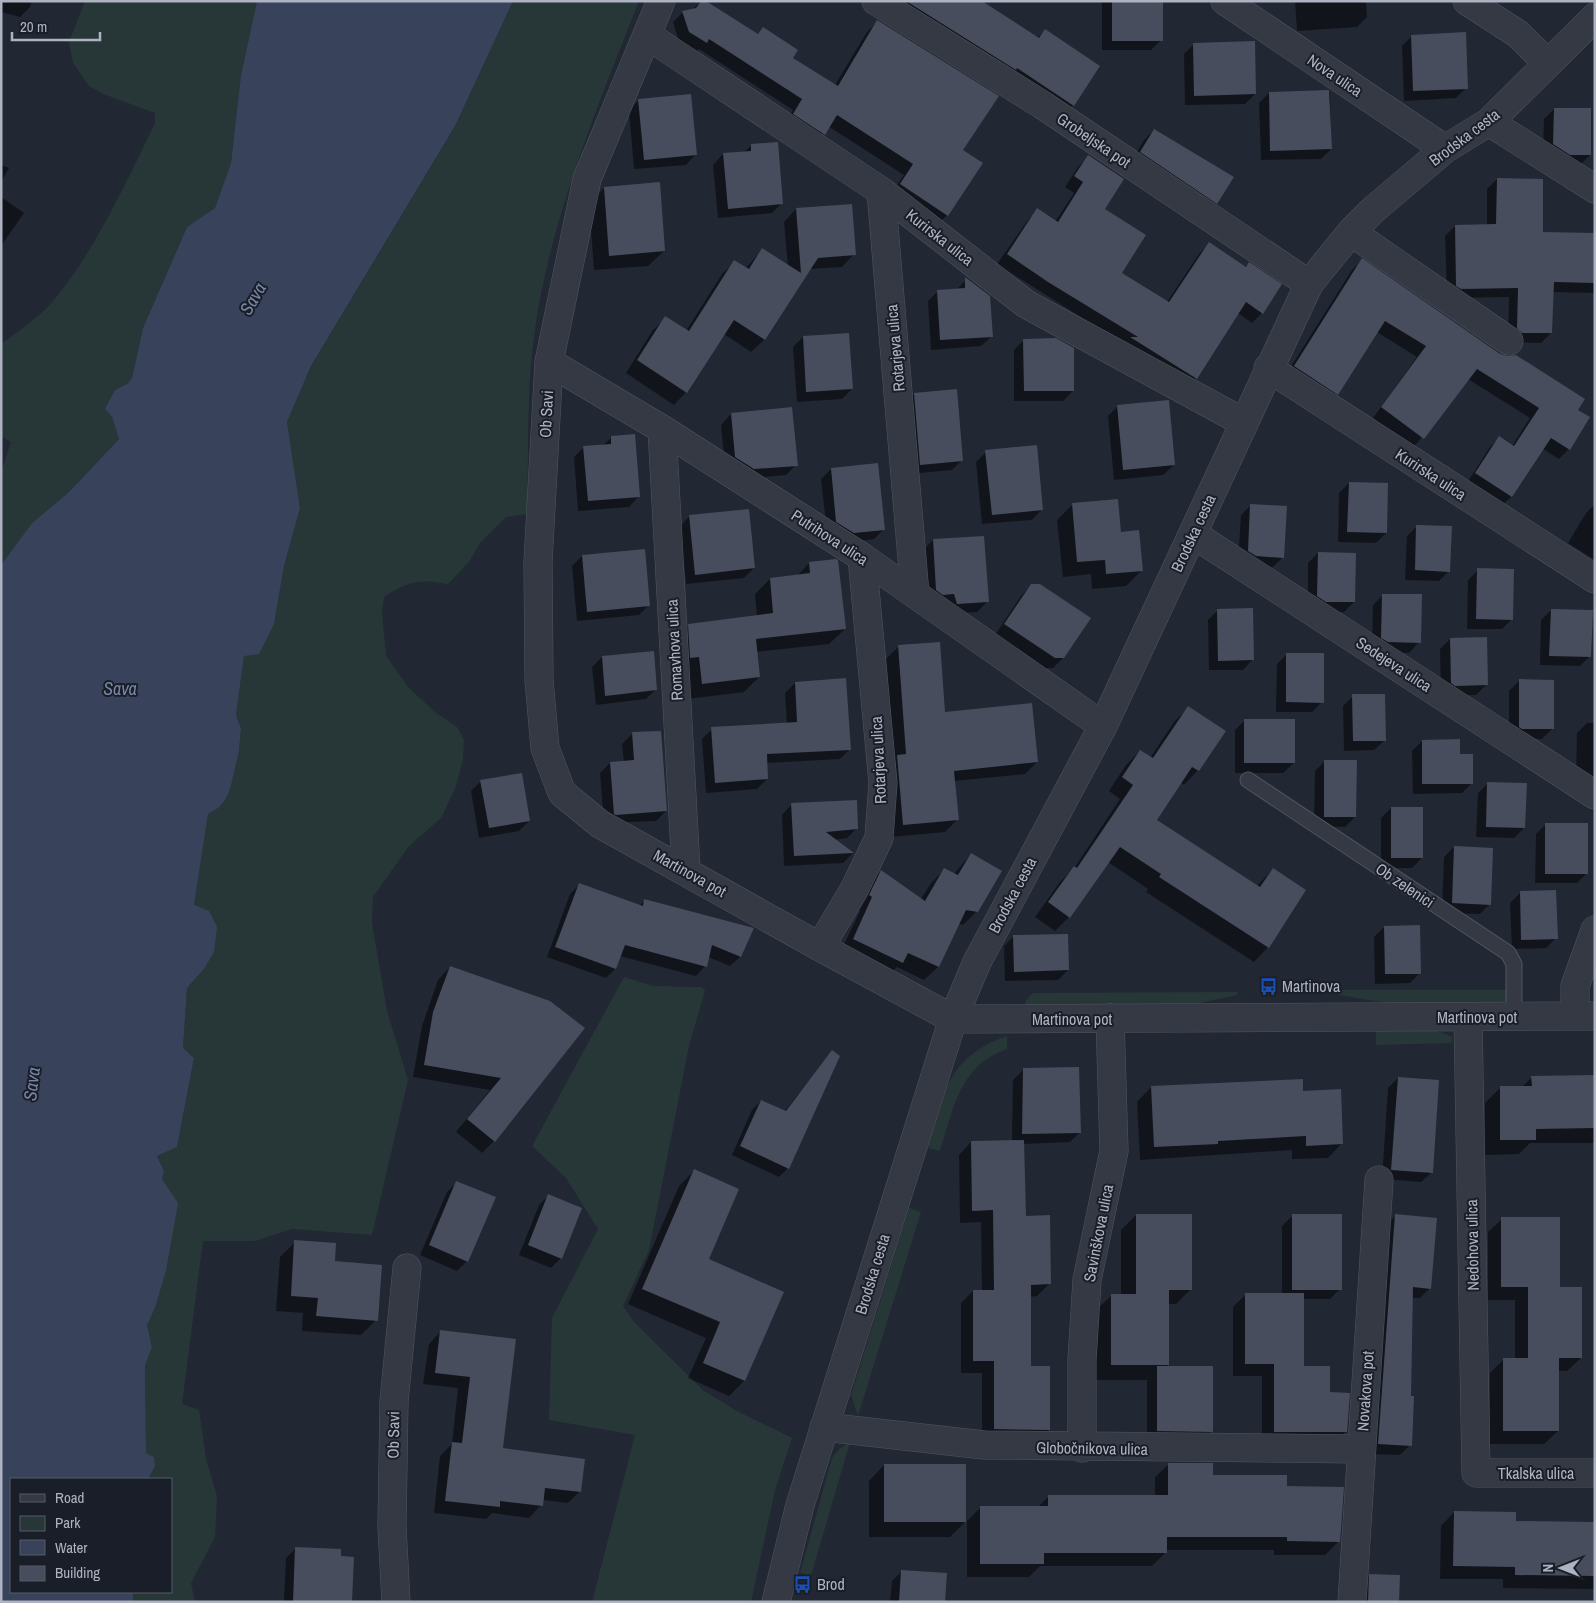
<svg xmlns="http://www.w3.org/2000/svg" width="1596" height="1603" viewBox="0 0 1596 1603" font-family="'Archivo Narrow',sans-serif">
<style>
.green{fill:#273738}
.water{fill:#38435b}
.shadow{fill:#0007}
.building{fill:#474d5d}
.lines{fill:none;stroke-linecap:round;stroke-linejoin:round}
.lane-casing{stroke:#515662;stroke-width:17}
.street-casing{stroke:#515662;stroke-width:29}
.lane{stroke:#343944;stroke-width:15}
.street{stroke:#343944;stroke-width:28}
.labels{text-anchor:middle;stroke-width:4;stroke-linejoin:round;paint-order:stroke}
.street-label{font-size:16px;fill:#aeb3c1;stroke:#1a1e29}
.poi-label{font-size:16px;fill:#aeb3c1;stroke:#1a1e29;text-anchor:start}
.water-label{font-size:18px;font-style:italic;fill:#7987a7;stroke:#1a1e29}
</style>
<rect width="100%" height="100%" fill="#212733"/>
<!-- green -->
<path class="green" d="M85,1H257L241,75L231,163L215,208L187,227L143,328L132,378L127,384L115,390L112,417L119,439L69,492L32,523L1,565V472L11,442L1,436V344C19,331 40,317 54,300C97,248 125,183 155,124V113L106,95L89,86L73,63L69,42Z
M513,1H639C598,105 551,218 535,329C526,389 529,453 527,514L506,517L480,543L469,562L448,584C420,579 408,581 384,597L382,611L386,656L409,688L435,712L457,727L464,740L463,759L455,789L441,818L409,846L373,897L372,923L387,1011L408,1080L372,1235L292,1229L255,1241H203L182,1404L199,1410L206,1459L217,1496L215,1537L191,1583L195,1602H133V1592H171V1479H148L154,1457L146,1453L145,1364L152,1347L147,1325L155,1308L166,1271L177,1203L162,1179L164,1171L157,1156L177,1147L194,1058L183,1048L187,988L204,969L194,905L208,813L218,808L239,751L241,729L236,715L244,656L274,624L284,566L300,508L287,422L311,366L455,126Z
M624,977L653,986L701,987L705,990L689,1046L649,1250L623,1306L634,1322L704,1391L737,1411L792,1438L775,1490L751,1602H592L635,1435L549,1420L552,1318L598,1229L566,1178L532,1146Z
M1339,990H1507V1004L1388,1003L1339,995Z
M1237,992V995L1195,1004L1025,1006L1026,1000L1033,993Z
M1435,1030L1453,1037L1451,1043L1376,1045V1031Z
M1007,1036V1049C959,1066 954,1108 940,1151L928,1148C944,1093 947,1057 1007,1036Z
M909,1208L921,1212L858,1416L851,1395Z
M850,1442L811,1576L800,1573L832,1458L839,1449Z"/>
<!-- water -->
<path class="water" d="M257,1H513L455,126L311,366L287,422L300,508L284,566L274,624L259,654L244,656L236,715L241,729L239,751L230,789L225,800L218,808L208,814L194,905L209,911L217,927L214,952L204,969L187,988L183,1048L194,1058L177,1147L157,1156L164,1171L162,1179L178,1203L166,1271L155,1308L147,1325L152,1347L145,1365L146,1453L154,1457L155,1466L148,1479H11V1592H133V1602H1V565L32,523L69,492L119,439L112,417L105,409L115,390L127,384L132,378L143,328L187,227L215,208L231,163L241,75Z"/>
<!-- shadow -->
<path class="shadow" d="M1,1H32L30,7L20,17L1,12Z
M701,1L757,35L763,29L791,58L835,85L867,32L877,22L962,151L947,215L937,225L891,194L904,175L828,126L814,144L784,124L793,110L699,49L696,52L679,42L673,22L683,12L692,10Z
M876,1H979L1037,38L1045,31L1099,67L1073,105L1062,117Z
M1102,1H1161V40L1151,50H1102Z
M1295,1H1366L1367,17L1357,27L1297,31Z
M1412,36L1466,88L1456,98L1404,101L1402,46Z
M1194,44L1255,94L1245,104L1185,105L1184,54Z
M1330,92L1331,149L1321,159L1261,160L1259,103L1269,93Z
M639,100L696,154L686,165L634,169L629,110Z
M1554,109L1590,155L1580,165L1543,154L1544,119Z
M1154,130L1216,203L1207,213L1131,162L1144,140Z
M751,146L782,203L772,213L718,218L713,165L723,154L744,152Z
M1088,157L1120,273L1167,302L1199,254L1209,244L1245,268L1249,264L1262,313L1252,323L1238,313L1196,378L1186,388L1125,345L997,264L1028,220L1037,210L1055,222L1074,193L1065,187L1078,167Z
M1,165L9,168L1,182Z
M1497,179L1542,234L1595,235V293L1552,292L1551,333L1541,343L1512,342L1508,338L1509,297L1451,298L1447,296L1445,236L1455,226L1487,225V189Z
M604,188L664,251L648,266L594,270L589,203Z
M1,197L24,213L1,246Z
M796,209L854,254L842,267L809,269L764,340L751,352L724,334L686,392L674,405L626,373L653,330L666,318L686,331L722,274L735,262L745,269L762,250L788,266L784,222Z
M1362,260L1576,410L1569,449L1559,459L1543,449L1511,497L1501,506L1467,483L1490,447L1499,438L1512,446L1530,418L1468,379L1413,448L1373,418L1417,357L1377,332L1337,394L1328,404L1285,376L1352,270Z
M967,279L992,336L981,346L931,350L928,301L938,291L957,289Z
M803,337L852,389L842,399L797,402L793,347Z
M1024,340L1073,391L1063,401H1014V350Z
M914,394L962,460L952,470L910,474L904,404Z
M1118,406L1174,465L1163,475L1114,480L1108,416Z
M791,409L796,465L786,475L744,479L725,467L721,425L731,414Z
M611,438L639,496L629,507L578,511L574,457L584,447L603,445Z
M986,452L1042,509L1032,520L982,524L976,462Z
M831,469L884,529L874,539L843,543L827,532L821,479Z
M1349,483L1386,533L1376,543L1338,542L1339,493Z
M1073,504L1120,533L1141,571L1126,586L1092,589L1091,574L1063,577L1057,520Z
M1595,504V560L1568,543L1586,513Z
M1251,505L1283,557L1273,567L1246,566L1238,561L1241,515Z
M690,516L754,568L744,578L686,584L680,526Z
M1417,526L1449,571L1439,581L1405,580L1407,536Z
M933,540L987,602L977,612L947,614L926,600L923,550Z
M1318,553L1354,602L1344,612H1316L1308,606V563Z
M582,556L649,605L639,615L577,621L572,566Z
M809,563L845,629L829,644L756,652L759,677L744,692L687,699L674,640L689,625L757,616L755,594L770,579L797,576Z
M1478,570L1512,619L1502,629H1467L1468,580Z
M1031,585L1063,658L1053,668H1044L995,635L1021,596Z
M1383,595L1419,642L1409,653L1378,652L1372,648L1373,605Z
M1218,610L1253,659L1243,670H1209L1208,620Z
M1551,610L1590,656L1580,666L1540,665L1541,620Z
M1450,639L1486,685L1476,695H1445L1441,693L1440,649Z
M898,647L944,714L1037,762L1025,774L954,781L957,820L945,832L891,837L894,759L886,659Z
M1287,654L1322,702L1312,712H1276L1277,664Z
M602,657L656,689L646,699L596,705L592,667Z
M1519,681L1552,729L1542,739L1509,737V691Z
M795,683L850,749L840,759L766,763L767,779L757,789L706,793L702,739L712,729L787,724L785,693Z
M1353,696L1385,740L1374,750L1344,751L1343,706Z
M1188,708L1198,770L1184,785L1180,782L1155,820L1257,886L1273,869L1305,890L1268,947L1254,962L1146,892L1148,889L1108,862L1069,917L1055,931L1035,917L1060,882L1075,867L1120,799L1109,791L1126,765L1140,751L1150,758L1174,722Z
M1245,720L1294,763L1283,773H1235V730Z
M1587,723H1595V782L1576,780L1577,733Z
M632,734L666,811L656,821L604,823L600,773L610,763L624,762L622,744Z
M1422,741L1459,755L1472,783L1462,793L1413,794L1412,751Z
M1325,761L1355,817L1345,827L1314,826L1315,771Z
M481,781L529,821L519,831L479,838L471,791Z
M1488,783L1524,828L1514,838L1476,837L1478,793Z
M792,804L857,828L847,838L834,840L853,853L843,863L784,866L782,815Z
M1391,808L1422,858L1412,868H1381V818Z
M1546,824L1587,873L1577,883H1535L1536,834Z
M1454,847L1490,904L1480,914L1442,913L1444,857Z
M971,854L977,911L963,925L958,924L938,967L924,980L897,967L888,976L840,953L860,911L856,909L868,885L881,871L921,899L931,883L945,869L953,875Z
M579,885L639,906L645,900L752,929L740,957L730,966L708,957L705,966L696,976L620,956L615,969L606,978L547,957L570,894Z
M1520,893L1556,938L1546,948L1512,949L1510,903Z
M1384,927L1420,973L1410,983L1375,984L1374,937Z
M1014,936L1068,970L1058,980L1005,981L1004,946Z
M450,967L549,1002L494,1141L482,1153L456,1132L490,1090L413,1077L422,1026L438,980Z
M832,1052L788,1168L779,1177L732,1155L752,1110L761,1101L784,1112Z
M1023,1070L1080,1132L1070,1142L1023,1144L1025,1217L1049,1284L1037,1296L1030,1297V1367L1049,1430L1036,1442L982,1441V1373H961V1303L973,1291H982L981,1222L960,1223L959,1155L971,1142L1012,1141L1013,1080Z
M1532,1077H1595V1143H1530L1519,1154L1485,1155V1103L1500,1088H1521Z
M1398,1078L1432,1172L1421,1182L1382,1179L1388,1088Z
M1151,1087L1302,1092L1342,1143L1328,1158L1292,1159V1150L1140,1160L1137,1102Z
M694,1171L707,1259L783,1293L744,1381L729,1396L688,1378L706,1338L628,1304L679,1186Z
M457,1182L467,1261L457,1271L420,1255L447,1192Z
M549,1195L561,1258L551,1268L519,1255L539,1205Z
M1136,1215L1191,1289L1176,1304H1168V1365L1165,1367L1212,1431L1202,1441H1147V1380H1096V1310L1112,1295H1121V1230Z
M1292,1216L1340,1289L1330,1299H1302V1367L1329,1393L1346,1431L1333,1444H1262V1376H1233V1307L1246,1294H1282V1226Z
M1395,1216L1430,1288L1420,1298H1411L1410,1445L1400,1455L1368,1454L1385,1226Z
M1502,1219L1558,1288L1581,1358L1567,1371H1558V1431L1544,1444H1490V1373L1504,1359H1515V1300H1488V1232Z
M295,1242L333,1263L376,1320L361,1335L302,1331L303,1313L276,1311L280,1257Z
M441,1331L515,1340L501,1449L580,1491L568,1503L542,1500L541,1505L529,1518L492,1513L486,1519L434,1513L440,1456L452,1444L458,1388L423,1384L429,1344Z
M1169,1464L1212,1477L1339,1541L1325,1555H1274V1550H1165V1553L1152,1566H1040L1029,1577H967V1521L980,1508H1037L1049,1496H1155V1477Z
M884,1465L965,1522L950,1537H869V1481Z
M1454,1512L1515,1523H1595V1587L1593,1589L1503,1588V1579H1440L1441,1526Z
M296,1548L340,1557L351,1602H284L286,1558Z
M902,1571L944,1602H890L892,1581Z
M1370,1575L1398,1602H1356L1357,1588Z"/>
<!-- building -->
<path class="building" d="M701,1H706L758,34L763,27L798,50L793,58L838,86L877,20L999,96L963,150L983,163L948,216L900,184L913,164L837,115L825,135L793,114L802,99L709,39L707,43L689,32L682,11L696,8Z
M906,1H982L1039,38L1045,29L1100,66L1074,106L1017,68L1016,70Z
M1112,1H1163V41H1112Z
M1466,32L1468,89L1413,91L1411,35Z
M1255,41L1256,94L1194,96L1193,43Z
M1329,90L1332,149L1270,151L1269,92Z
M691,94L697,155L644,160L638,99Z
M1554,108H1591V155H1570L1553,144Z
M1154,129L1234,177L1217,204L1140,152Z
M778,142L783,204L728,209L723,153L751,151V144Z
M1088,155L1124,179L1105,209L1146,235L1122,273L1169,302L1209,242L1246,267L1249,262L1282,284L1263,314L1246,302L1197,379L1130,337H1138L1048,282L1007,254L1037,208L1058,222L1083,182L1074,176Z
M1497,178L1543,179V232L1595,233V283L1554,282L1552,333H1522L1517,328L1518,288L1461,289L1456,286L1455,225L1496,224Z
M660,182L665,251L609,256L604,187Z
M852,204L856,255L818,258L765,340L734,320L687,393L637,360L665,316L689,331L734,260L749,269L762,248L801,273L796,208Z
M1362,258L1500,354L1507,356L1516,355L1585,399L1578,410L1590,417L1570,450L1551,438L1512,497L1475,473L1499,436L1514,446L1539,408L1477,369L1424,439L1381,407L1426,346L1385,321L1338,395L1294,366Z
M965,277L990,296L993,337L940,340L937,290L965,288Z
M849,333L853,389L806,392L803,336Z
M1056,338L1074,348V391H1024L1023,339Z
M957,389L963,461L920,465L914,393Z
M1169,400L1175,465L1123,470L1117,405Z
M792,407L798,466L754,469L735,457L731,413Z
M635,434L640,497L588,501L583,446L611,444V436Z
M1037,445L1043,510L992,515L985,450Z
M878,463L885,530L854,533L836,522L831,468Z
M1349,482L1388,483L1387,533L1347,532Z
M1118,499L1121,532L1139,530L1143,571L1106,574L1105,560L1077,562L1072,503Z
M1250,504L1287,506L1284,558L1256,556L1248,551Z
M749,509L755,568L695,575L689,515Z
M1416,525L1452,526L1450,572L1415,570Z
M984,536L989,602L957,604L954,594L943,595L936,590L933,539Z
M645,549L650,606L587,612L582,555Z
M1318,552L1356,553L1355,602H1326L1317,596Z
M836,559L838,560L846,629L756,639L760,677L702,684L699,657L690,658L688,624L773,613L770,578L810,573L809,562Z
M1477,568L1514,569L1513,620L1476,619Z
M1031,584H1040L1091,618L1064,658H1055L1004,624Z
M1382,594H1422L1421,643L1388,642L1381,638Z
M1253,608L1254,660L1218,661L1217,609Z
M1551,609L1593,610L1591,657L1549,656Z
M1487,637L1488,685L1455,686L1451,683L1450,638Z
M940,642L945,712L1032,703L1038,762L954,771L959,820L903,825L897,755L906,754L898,645Z
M654,651L657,690L605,696L602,656Z
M1286,653H1324V703L1286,702Z
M846,678L851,750L767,754L768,779L715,783L711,727L797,722L795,682Z
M1519,679L1554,680V729H1522L1519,727Z
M1352,694H1385L1386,741H1353Z
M1188,706L1226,731L1199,771L1192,767L1157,820L1260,887L1273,868L1306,890L1269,948L1159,877L1161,874L1120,847L1070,918L1048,902L1074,866L1077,868L1133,785L1122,777L1140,750L1153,758Z
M1244,719H1295V763H1244Z
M661,731L667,811L616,815L614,814L610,762L634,760L632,732Z
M1460,739V754H1473V784H1422V740Z
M1324,760H1357L1356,817H1324Z
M522,773L530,821L489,828L480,780Z
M1487,782L1527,783L1525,828L1486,827Z
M857,800L858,829L826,832L854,853L794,856L791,803Z
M1391,807H1423V858H1391Z
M1545,823H1588V874H1545Z
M1454,846L1493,848L1491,905L1452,903Z
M971,853L1002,871L978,912L966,910L939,967L908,953L903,963L853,939L872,897L869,895L881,870L925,901L944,868L958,875Z
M579,883L643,906L644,899L754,928L741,957L712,945L707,967L625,945L616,969L555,947Z
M1556,890L1558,939L1521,940L1520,891Z
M1420,925L1421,974H1385L1384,926Z
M1068,934L1069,970L1014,972L1013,935Z
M450,966L550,1001L585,1028L495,1142L467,1119L501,1078L424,1065L433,1012Z
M832,1050L840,1056L789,1169L740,1146L761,1100L786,1111Z
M1079,1067L1081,1133L1022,1134L1023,1068Z
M1595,1075V1128L1536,1129V1140H1500V1086H1532L1531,1076Z
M1398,1077L1439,1080L1433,1173L1391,1170Z
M1303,1079V1091L1341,1089L1343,1144L1306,1146V1136L1218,1141V1144L1154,1147L1151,1086Z
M1024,1140L1026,1216L1050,1215L1051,1284L1031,1285V1366H1050V1430L994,1429V1361H973V1290H994L993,1210L972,1211L971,1141Z
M694,1169L739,1189L709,1259L784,1292L745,1381L703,1363L720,1322L642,1289Z
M456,1181L496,1197L468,1262L429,1245Z
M548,1194L582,1208L562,1259L528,1245Z
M1136,1214H1192V1290H1169V1365H1111V1294H1136Z
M1292,1214H1342V1290H1292Z
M1395,1214L1437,1218L1431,1289L1413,1287L1411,1396H1414L1412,1446L1378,1444Z
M1501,1217H1560V1287H1582V1358H1559V1431H1503V1358H1528V1287H1501Z
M294,1240L336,1243L335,1261L382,1265L378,1321L316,1316L318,1298L291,1296Z
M1245,1293H1304V1366H1330V1392L1350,1393L1347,1432H1274V1364H1245Z
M440,1330L516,1339L503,1448L585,1459L581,1492L545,1488L543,1506L500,1501V1507L445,1501L452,1442L462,1443L470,1377L435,1373Z
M1157,1366H1213V1432L1157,1431Z
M1168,1463H1213V1475H1287V1486L1344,1487L1340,1542L1287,1541V1537H1167V1553H1044V1564H980V1506H1048V1495H1168Z
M884,1464H966V1522H884Z
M1454,1511L1516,1512V1521L1595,1522V1576L1515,1575V1567L1453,1566Z
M295,1547L341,1549V1556L354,1557L352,1602H293Z
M901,1570L947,1573L945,1602H899Z
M1369,1574L1400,1575L1399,1602H1368Z"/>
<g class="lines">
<defs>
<path id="lane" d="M1248,780L1508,953L1514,964V1017"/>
<path id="street" d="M661,1L587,179L549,362L538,562L539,680L545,748L562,793L600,824L820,947L953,1019L1595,1016
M876,1L1041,104L1309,284
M1225,1L1445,149
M1467,1L1518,34L1547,63
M647,35L881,191L1026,304L1243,422
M1489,122L1595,189
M881,191L915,594
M1351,232L1509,341
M549,362L662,429L862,557L1103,726
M1268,368L1595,579
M662,429L686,870
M1193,534L1595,795
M820,947L854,890L879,838L883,783L862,557
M1575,1016V986L1595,930
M1468,1017L1476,1473H1595
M824,1427L984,1445L1361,1449
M1082,1448V1360L1087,1280L1114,1151L1110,1018
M396,1602L392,1527L394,1401L407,1268
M776,1602L800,1505L953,1019L977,962L1103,726L1309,284L1351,232L1373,210L1445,149L1489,122L1595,17
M1352,1602L1379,1180"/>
</defs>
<!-- lane casing -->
<use href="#lane" class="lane-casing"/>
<!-- street casing -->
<use href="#street" class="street-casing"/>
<!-- lane -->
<use href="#lane" class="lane"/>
<!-- street -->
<use href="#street" class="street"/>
</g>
<!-- icons -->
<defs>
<symbol id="bus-bare" viewBox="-9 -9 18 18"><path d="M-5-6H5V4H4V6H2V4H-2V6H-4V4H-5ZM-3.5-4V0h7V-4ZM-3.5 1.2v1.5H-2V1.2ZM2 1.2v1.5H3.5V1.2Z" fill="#1a4fb4" stroke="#1a1e29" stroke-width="2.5" paint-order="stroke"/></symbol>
</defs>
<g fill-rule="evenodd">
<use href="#bus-bare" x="1256" y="974" width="25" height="25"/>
<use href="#bus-bare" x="790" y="1572" width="25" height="25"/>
</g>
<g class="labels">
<!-- street labels -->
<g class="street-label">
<text transform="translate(1335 75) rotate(34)" y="6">Nova ulica</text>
<text transform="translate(1464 137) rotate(-37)" y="6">Brodska cesta</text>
<text transform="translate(1094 140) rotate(34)" y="6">Grobeljska pot</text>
<text transform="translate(940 237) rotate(38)" y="6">Kurirska ulica</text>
<text transform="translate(895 348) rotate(-95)" y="6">Rotarjeva ulica</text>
<text transform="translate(546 414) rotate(-87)" y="6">Ob Savi</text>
<text transform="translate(1431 474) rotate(33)" y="6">Kurirska ulica</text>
<text transform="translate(1193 533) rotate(-65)" y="6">Brodska cesta</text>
<text transform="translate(830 537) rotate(33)" y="6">Putrihova ulica</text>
<text transform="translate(674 650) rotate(-93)" y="6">Romavhova ulica</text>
<text transform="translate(1394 664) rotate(33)" y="6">Sedejeva ulica</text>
<text transform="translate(878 760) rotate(-93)" y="6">Rotarjeva ulica</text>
<text transform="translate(690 873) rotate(29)" y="6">Martinova pot</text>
<text transform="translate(1405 885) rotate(34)" y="6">Ob zelenici</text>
<text transform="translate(1012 895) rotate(-62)" y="6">Brodska cesta</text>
<text x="1477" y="1023">Martinova pot</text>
<text x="1072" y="1025">Martinova pot</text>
<text transform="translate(1098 1233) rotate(-79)" y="6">Savinškova ulica</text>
<text transform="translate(1472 1245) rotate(-91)" y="6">Nedohova ulica</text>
<text transform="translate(872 1274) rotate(-73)" y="6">Brodska cesta</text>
<text transform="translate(1365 1391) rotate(-86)" y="6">Novakova pot</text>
<text transform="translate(393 1435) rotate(-89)" y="6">Ob Savi</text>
<text transform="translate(1092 1448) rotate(1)" y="6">Globočnikova ulica</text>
<text x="1536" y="1479">Tkalska ulica</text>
</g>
<!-- poi labels -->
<g class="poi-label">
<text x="1282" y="992">Martinova</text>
<text x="817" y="1590">Brod</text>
</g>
<!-- water labels -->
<g class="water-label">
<text transform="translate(253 299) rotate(-60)" y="6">Sava</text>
<text x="120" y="695">Sava</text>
<text transform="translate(32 1084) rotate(-83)" y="6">Sava</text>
</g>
</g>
<!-- border -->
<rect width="1596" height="1603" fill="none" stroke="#aeb3c1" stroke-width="5"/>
<!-- legend -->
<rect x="10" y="1478" width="162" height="115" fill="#1a1e29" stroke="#555a66"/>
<rect x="20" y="1494" width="25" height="8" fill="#343944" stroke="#555a66"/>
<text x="55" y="1503" font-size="15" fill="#aeb3c1">Road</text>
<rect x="20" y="1516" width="25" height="15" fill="#273738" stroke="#555a66"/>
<text x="55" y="1528" font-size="15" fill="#aeb3c1">Park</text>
<rect x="20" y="1540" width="25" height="15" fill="#38435b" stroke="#555a66"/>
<text x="55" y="1553" font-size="15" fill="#aeb3c1">Water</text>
<rect x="20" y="1566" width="25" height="15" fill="#474d5d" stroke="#555a66"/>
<text x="55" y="1578" font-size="15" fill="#aeb3c1">Building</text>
<!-- north arrow -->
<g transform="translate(1561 1568) rotate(270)" stroke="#1a1e29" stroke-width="4" paint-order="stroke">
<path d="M0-4L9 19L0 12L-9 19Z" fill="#aeb3c1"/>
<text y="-8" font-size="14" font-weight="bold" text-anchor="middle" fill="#aeb3c1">N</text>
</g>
<!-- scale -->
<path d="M12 32v8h88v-8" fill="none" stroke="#aeb3c1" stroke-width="2.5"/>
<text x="20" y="32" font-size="15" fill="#aeb3c1" stroke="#1a1e29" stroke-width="4" paint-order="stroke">20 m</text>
</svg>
